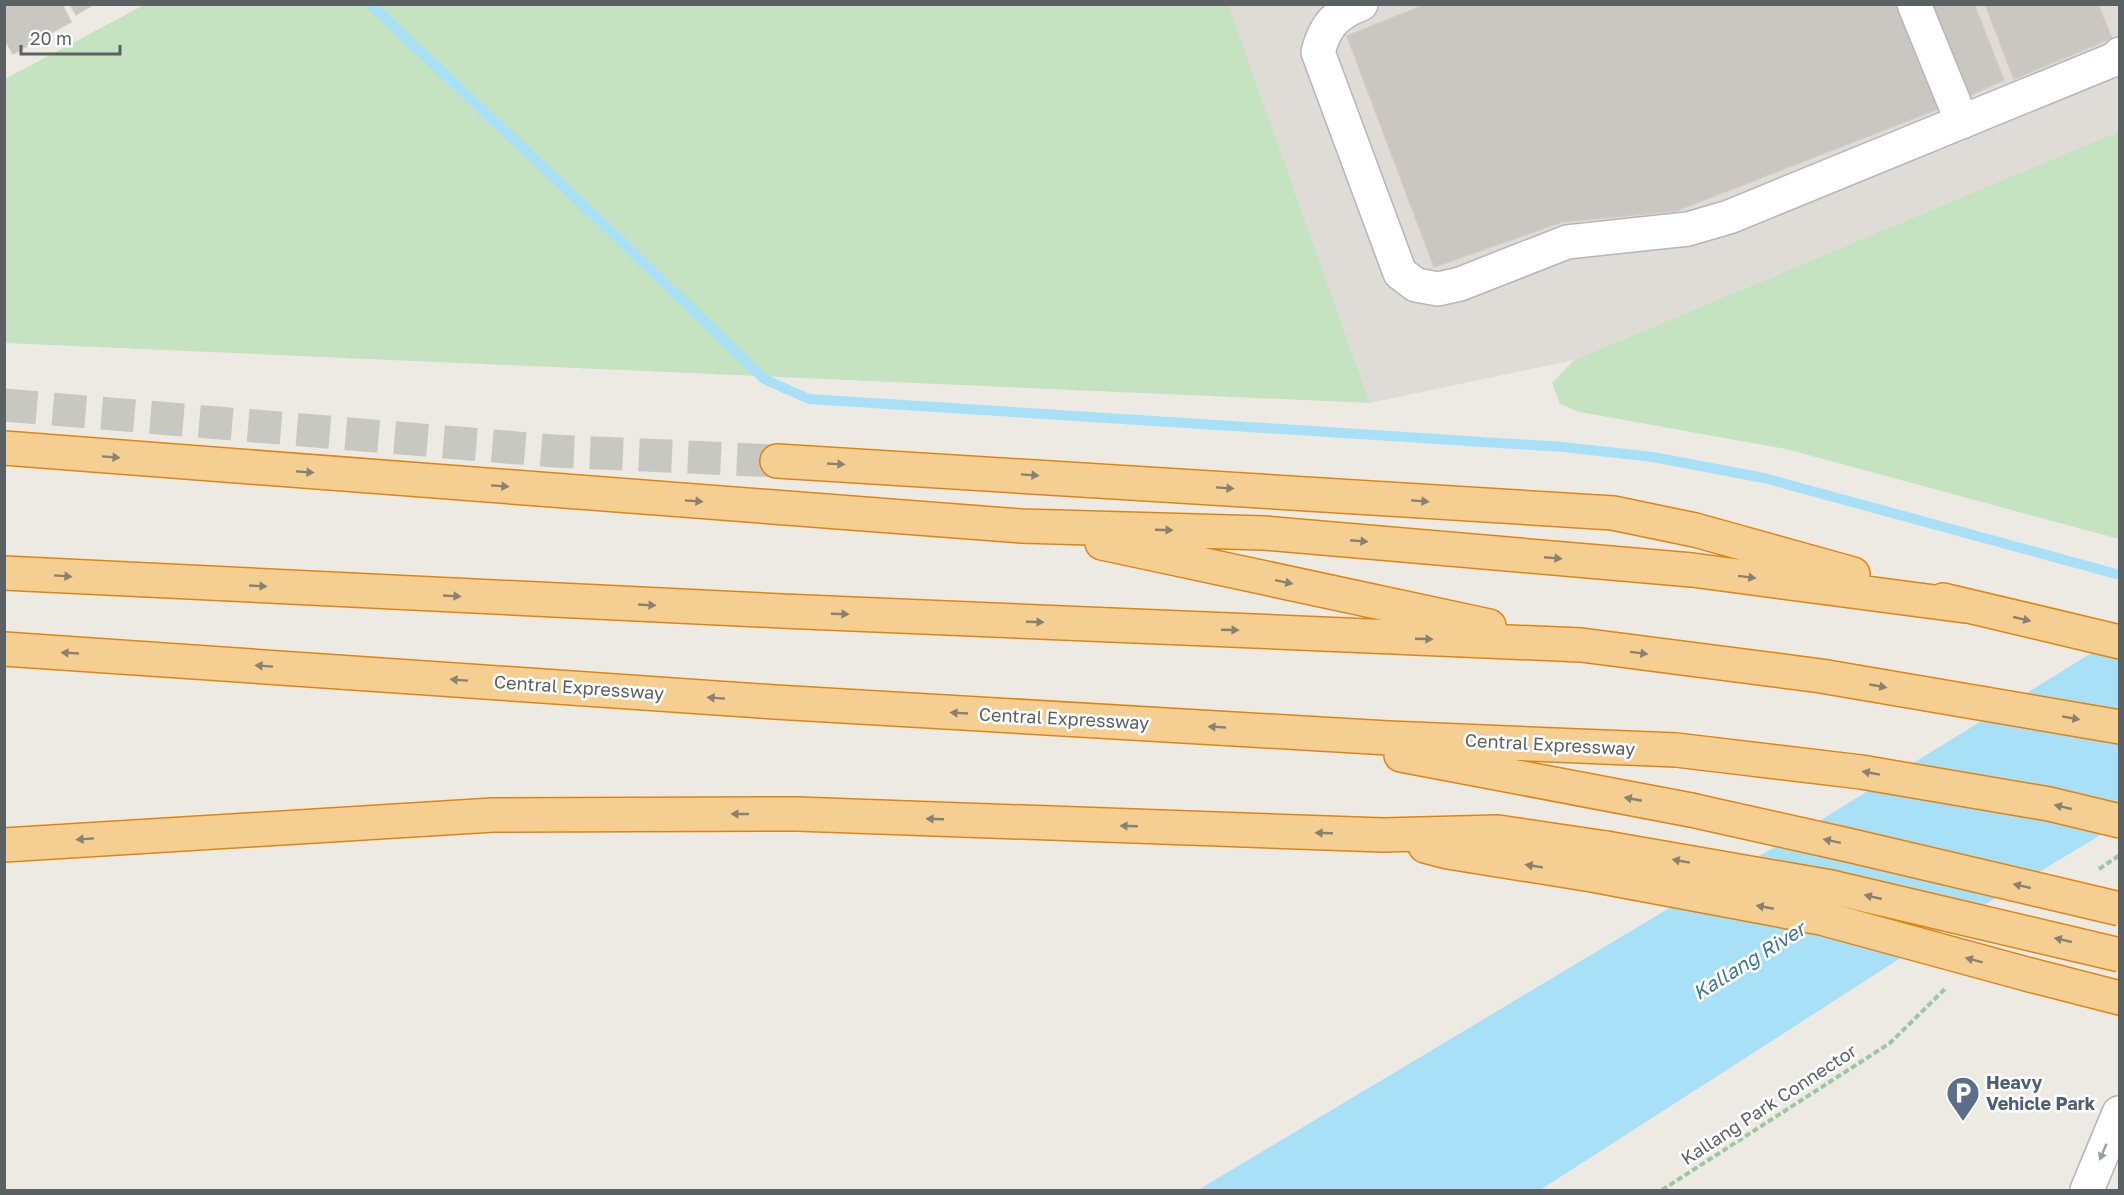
<svg xmlns="http://www.w3.org/2000/svg" width="2124" height="1195" viewBox="0 0 2124 1195" font-family="'Golos Text',sans-serif">
<style>
.industrial{fill:#dfdcd8}
.green{fill:#c6e3c1}
.water{fill:#a8e0f8}
.lines{fill:none;stroke-linecap:round;stroke-linejoin:round}
.stream{stroke:#a8e0f8;stroke-width:10}
.building{fill:#cac7c2;stroke:#d1cac2;stroke-width:1.5}
.highway-tunnel{stroke:#c8c8c3;stroke-width:33;stroke-dasharray:33 16;stroke-linecap:butt}
.minor-casing{stroke:#b4b6ba;stroke-width:36}
.highway-casing{stroke:#e08411;stroke-width:36}
.path{stroke:#9dc6a3;stroke-width:4;stroke-dasharray:6 3;stroke-linecap:butt}
.minor{stroke:#fff;stroke-width:33}
.highway{stroke:#f5cf92;stroke-width:33}
.highway-bridge-casing{stroke:#e08411;stroke-width:36;stroke-linecap:butt}
.highway-bridge{stroke:#f5cf92;stroke-width:33}
.oneway{fill:#898171}
.oneway2{fill:#9da0a1}
.labels{text-anchor:middle;stroke-width:5;stroke-linejoin:round;paint-order:stroke}
.street-label{font-size:18px;fill:#5b6063;stroke:#fff}
.service-label{font-size:18px;font-weight:bold;fill:#4e5e75;stroke:#fff;text-anchor:start}
.water-label{font-size:20px;font-style:italic;fill:#407798;stroke:#fff}
</style>
<rect width="100%" height="100%" fill="#edeae3"/>
<!-- industrial -->
<path class="industrial" d="M1228,5H2119V131L1574,360L1370,403Z"/>
<!-- green -->
<path class="green" d="M1228,4L1370,403L5,343V79L144,5Z
M2119,131V539L1786,449L1580,412L1560,404L1552,383L1574,360Z"/>
<!-- water -->
<path class="water" d="M2119,636V824L1966,916L1540,1190H1198L1723,876L1795,836Z"/>
<g class="lines">
<!-- stream -->
<path class="stream" d="M370,4L601,222L764,379L809,399L1563,447L1653,457L1764,478L2120,575"/>
</g>
<!-- building -->
<path class="building" d="M4,4H62L71,22L13,54L4,38Z
M70,4H94L76,15Z
M1427,4H1896L1938,109L1676,211L1562,222L1434,267L1347,36Z
M1931,4H1974L2004,80L1964,98Z
M1985,4H2098L2112,38L2014,79Z"/>
<g class="lines">
<!-- highway-tunnel -->
<path class="highway-tunnel" d="M4,405L554,451L777,461"/>
<defs>
<path id="minor" d="M1361,4C1335,14 1325,26 1318,52L1400,273L1416,285L1438,289L1460,284L1567,242L1688,229L1729,217L2115,59L2120,54
M1914,4L1962,122
M2087,1190L2119,1113"/>
<path id="highway" d="M4,448L1021,526L1264,533L1692,570L1965,606
M777,461L1613,513L1695,530L1853,574
M1102,543L1489,626
M4,573L782,611L1581,645L1821,676L2120,727
M1943,600L2120,642
M4,649L775,702L1388,738L1676,750L1861,772L2049,804L2120,821
M1401,755L1691,810
M4,845L493,815L797,814L1383,835L1498,832L1606,848
M1425,846L1448,852L1592,875
M2030,975L2120,998"/>
</defs>
<!-- minor casing -->
<use href="#minor" class="minor-casing"/>
<!-- highway casing -->
<use href="#highway" class="highway-casing"/>
<!-- path -->
<path class="path" d="M2099,869L2120,855
M1662,1190L1890,1043L1946,988"/>
<!-- minor -->
<use href="#minor" class="minor"/>
<!-- highway -->
<use href="#highway" class="highway"/>
<defs>
<path id="highway-bridge" d="M1691,810L1848,845L2120,909
M1606,848L1831,887L2120,955
M1592,875L1821,918L2030,975"/>
</defs>
<!-- highway-bridge casing -->
<use href="#highway-bridge" class="highway-bridge-casing"/>
<!-- highway-bridge -->
<use href="#highway-bridge" class="highway-bridge"/>
</g>
<!-- one-way arrows -->
<defs><path id="oneway-solid" d="M-6-.8H1V-3.2L6.5 0L1 3.2V.8H-6Z" transform="scale(1.5)"/></defs>
<g class="oneway">
<use href="#oneway-solid" transform="translate(111 457) rotate(4)"/>
<use href="#oneway-solid" transform="translate(836 464) rotate(3)"/>
<use href="#oneway-solid" transform="translate(305 472) rotate(4)"/>
<use href="#oneway-solid" transform="translate(1030 475) rotate(4)"/>
<use href="#oneway-solid" transform="translate(500 486) rotate(4)"/>
<use href="#oneway-solid" transform="translate(1225 488) rotate(4)"/>
<use href="#oneway-solid" transform="translate(694 501) rotate(4)"/>
<use href="#oneway-solid" transform="translate(1420 501) rotate(4)"/>
<use href="#oneway-solid" transform="translate(1164 530) rotate(2)"/>
<use href="#oneway-solid" transform="translate(1359 541) rotate(5)"/>
<use href="#oneway-solid" transform="translate(1553 558) rotate(5)"/>
<use href="#oneway-solid" transform="translate(63 576) rotate(4)"/>
<use href="#oneway-solid" transform="translate(1747 577) rotate(7)"/>
<use href="#oneway-solid" transform="translate(1284 582) rotate(12)"/>
<use href="#oneway-solid" transform="translate(258 586) rotate(3)"/>
<use href="#oneway-solid" transform="translate(452 596) rotate(3)"/>
<use href="#oneway-solid" transform="translate(647 605) rotate(3)"/>
<use href="#oneway-solid" transform="translate(840 614) rotate(2)"/>
<use href="#oneway-solid" transform="translate(2022 619) rotate(13)"/>
<use href="#oneway-solid" transform="translate(1035 622) rotate(2)"/>
<use href="#oneway-solid" transform="translate(1230 630) rotate(2)"/>
<use href="#oneway-solid" transform="translate(1424 639) rotate(2)"/>
<use href="#oneway-solid" transform="translate(70 653) rotate(-177)"/>
<use href="#oneway-solid" transform="translate(1639 653) rotate(7)"/>
<use href="#oneway-solid" transform="translate(264 666) rotate(-176)"/>
<use href="#oneway-solid" transform="translate(459 680) rotate(-176)"/>
<use href="#oneway-solid" transform="translate(1878 686) rotate(10)"/>
<use href="#oneway-solid" transform="translate(716 698) rotate(-176)"/>
<use href="#oneway-solid" transform="translate(959 713) rotate(-177)"/>
<use href="#oneway-solid" transform="translate(2071 718) rotate(10)"/>
<use href="#oneway-solid" transform="translate(1217 727) rotate(-177)"/>
<use href="#oneway-solid" transform="translate(1871 773) rotate(-170)"/>
<use href="#oneway-solid" transform="translate(1633 799) rotate(-169)"/>
<use href="#oneway-solid" transform="translate(2063 807) rotate(-167)"/>
<use href="#oneway-solid" transform="translate(740 814) rotate(180)"/>
<use href="#oneway-solid" transform="translate(935 819) rotate(-178)"/>
<use href="#oneway-solid" transform="translate(1129 826) rotate(-178)"/>
<use href="#oneway-solid" transform="translate(1324 833) rotate(-178)"/>
<use href="#oneway-solid" transform="translate(85 839) rotate(176)"/>
<use href="#oneway-solid" transform="translate(1832 841) rotate(-168)"/>
<use href="#oneway-solid" transform="translate(1681 861) rotate(-170)"/>
<use href="#oneway-solid" transform="translate(1534 866) rotate(-171)"/>
<use href="#oneway-solid" transform="translate(2022 886) rotate(-167)"/>
<use href="#oneway-solid" transform="translate(1873 897) rotate(-167)"/>
<use href="#oneway-solid" transform="translate(1765 907) rotate(-169)"/>
<use href="#oneway-solid" transform="translate(2063 940) rotate(-167)"/>
<use href="#oneway-solid" transform="translate(1974 960) rotate(-165)"/>
</g>
<use class="oneway2" href="#oneway-solid" transform="translate(2103 1152) rotate(113)"/>
<!-- icons -->
<defs>
<symbol id="parking-pin" viewBox="-11 -11 22 30"><path d="M0 17L-7.5 6A9.5 9.5 0 1 1 7.5 6Z" fill="#5c6f8a" stroke="#fff"/><path d="M-3.5-5.5H1a3.5 3.5 0 0 1 0 7H-1V5.5H-3.5ZM-1-3.4V-.6H.8a1.4 1.4 0 0 0 0-2.8Z" fill="#fff"/></symbol>
</defs>
<g fill-rule="evenodd">
<use href="#parking-pin" x="1944" y="1074" width="38" height="52"/>
</g>
<g class="labels">
<!-- street labels -->
<g class="street-label">
<text transform="translate(579 688) rotate(4)" y="6">Central Expressway</text>
<text transform="translate(1064 719) rotate(3)" y="6">Central Expressway</text>
<text transform="translate(1550 745) rotate(3)" y="6">Central Expressway</text>
<text transform="translate(1769 1105) rotate(-33)" y="6">Kallang Park Connector</text>
</g>
<!-- service labels -->
<g class="service-label">
<text x="1986" y="1089">Heavy<tspan x="1986" dy="21">Vehicle Park</tspan></text>
</g>
<!-- water labels -->
<g class="water-label">
<text transform="translate(1749 961) rotate(-32)" y="7">Kallang River</text>
</g>
</g>
<!-- border -->
<rect width="2124" height="1195" fill="none" stroke="#5b6063" stroke-width="12"/>
<!-- scale -->
<path d="M21 45v9h99v-9" fill="none" stroke="#5b6063" stroke-width="3"/>
<text x="30" y="45" font-size="18" fill="#5b6063" stroke="#ffffff" stroke-width="4.5" paint-order="stroke">20 m</text>
</svg>
